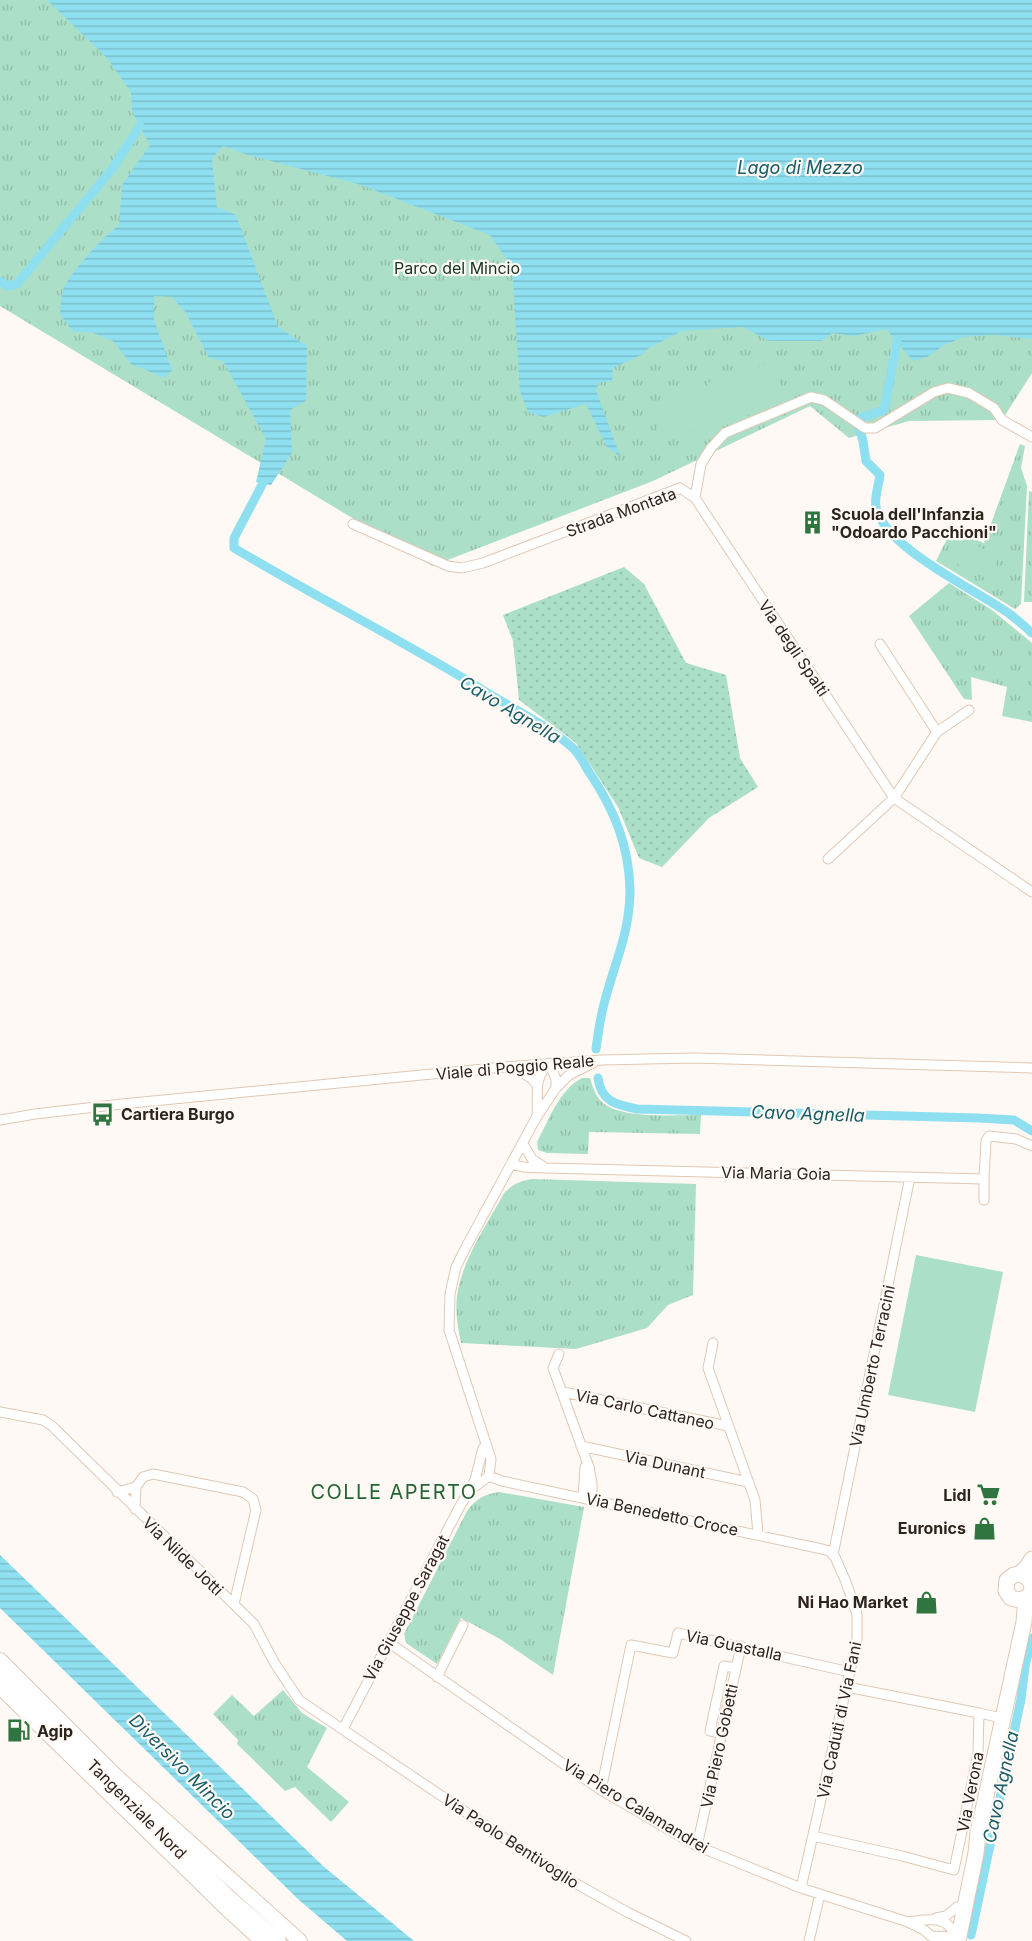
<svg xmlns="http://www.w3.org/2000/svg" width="1032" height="1941" viewBox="0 0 1032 1941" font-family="Inter,sans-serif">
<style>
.grass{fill:url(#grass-dots)}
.park{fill:url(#park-tufts)}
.garden{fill:#acdfc7}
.water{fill:url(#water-rules)}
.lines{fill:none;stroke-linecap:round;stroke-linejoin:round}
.canal{stroke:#8edfef;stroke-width:9}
.street-casing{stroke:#e1c8b3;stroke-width:11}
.secondary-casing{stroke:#e1c8b3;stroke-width:16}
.primary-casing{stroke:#e1c8b3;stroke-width:17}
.highway-casing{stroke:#e1c8b3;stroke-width:19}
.street{stroke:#fff;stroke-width:9}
.secondary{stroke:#fff;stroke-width:14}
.primary{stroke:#fff;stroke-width:15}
.highway{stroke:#fff;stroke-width:16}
.labels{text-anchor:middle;stroke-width:4.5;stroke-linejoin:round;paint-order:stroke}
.park-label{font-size:16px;fill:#123225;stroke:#fff9f5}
.street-label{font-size:16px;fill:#2d241c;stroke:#fff9f5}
.poi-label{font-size:16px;font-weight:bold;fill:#2d241c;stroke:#fff9f5;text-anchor:start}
.water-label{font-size:18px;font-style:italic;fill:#195d68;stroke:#fff9f5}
.quarter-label{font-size:20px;letter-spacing:1.5px;fill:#256435;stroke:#fff9f5}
</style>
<defs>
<pattern id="grass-dots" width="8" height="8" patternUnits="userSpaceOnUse" patternTransform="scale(1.5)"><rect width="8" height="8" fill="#acdfc7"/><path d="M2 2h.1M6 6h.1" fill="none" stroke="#94bfaa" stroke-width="1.8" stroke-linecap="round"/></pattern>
<pattern id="park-tufts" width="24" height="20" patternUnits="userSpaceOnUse" patternTransform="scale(1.5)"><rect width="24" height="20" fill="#acdfc7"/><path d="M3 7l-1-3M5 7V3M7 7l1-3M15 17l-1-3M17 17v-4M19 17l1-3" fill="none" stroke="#94bfaa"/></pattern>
<pattern id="water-rules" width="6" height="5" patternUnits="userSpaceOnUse" patternTransform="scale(1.5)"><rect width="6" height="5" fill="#8edfef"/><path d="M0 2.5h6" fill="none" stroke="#7bbfcc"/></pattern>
</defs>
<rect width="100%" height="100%" fill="#fff9f5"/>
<!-- grass -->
<path class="grass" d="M624,567L644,584L686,663L726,675L740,758L758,787L709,818L662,867L639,858L618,807L576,743L519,700L513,641L503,615Z"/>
<!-- park -->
<path class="park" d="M0,0H1032V373L1002,420L909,421L849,438L810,406L653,481L432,566L0,306Z
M1020,444L1025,446L1021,468L1027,486L1021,604L1015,609L936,561L952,529L984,543Z
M1029,491L1032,492V602H1024Z
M949,583L992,610L1032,643V722L1002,716L1007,687L971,677L972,700L964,699L909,616Z
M582,1078H590C593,1087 595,1096 603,1103C621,1119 676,1115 701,1115L700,1134L589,1132L588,1154L547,1153L538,1150L537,1142C549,1120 559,1090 582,1078Z
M532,1179L696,1184L693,1295L668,1305L647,1328L576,1349L461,1343C458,1328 455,1312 457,1296C462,1259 487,1225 504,1193C513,1184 520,1181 532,1179Z
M499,1492L584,1507L553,1675L500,1639L461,1618L437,1664L406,1643L404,1634L467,1511C476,1499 484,1494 499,1492Z
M283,1690L302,1713L327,1728L307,1767L349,1802L331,1822L295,1787L285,1791L237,1744L238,1740L213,1714L232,1695L254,1716Z"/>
<!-- garden -->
<path class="garden" d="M772,362L787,400L716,428L656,435L660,397L710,392L708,383Z
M957,536L999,557L988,579L946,558Z
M916,1255L1003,1272L975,1412L888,1395Z"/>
<!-- water -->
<path class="water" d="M47,0H1032V339L994,335L963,337L943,346L927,357L913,361L886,329L854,336L832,333L822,341H769L743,327L682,331L649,348L641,355L613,368L612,382H599L596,390L620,456L607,447L586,404L543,417L528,412L520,392L512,267L490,235L358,184L248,155L223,146L212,158L217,207L236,215L278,327L307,346L306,401L290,410L292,453L271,485L256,482L266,439L223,361L209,358L186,313L172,297L154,296V320L172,370L165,378L131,364L113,341L91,332H73L60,314C61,306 61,297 63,290C69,273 104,236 119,225L122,185L150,145L132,111L131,92L107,58Z
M0,1555L323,1866L414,1941H347L299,1900L0,1608Z"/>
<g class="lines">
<!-- canal -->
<path class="canal" d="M0,281L7,286L17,284L112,169L140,126
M897,342L884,410L857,419L863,441L866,461L880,475C879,484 874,497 876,507C884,548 977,590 1011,615C1018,620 1025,627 1032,633
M263,483L234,538V548C317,598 404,641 486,692C516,710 548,726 574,749C580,755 584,764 589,772C614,809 629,845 630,890C630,933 614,964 604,1004C600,1019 598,1034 596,1049
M598,1078C601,1102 617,1105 637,1109L978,1118L1014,1120L1032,1131
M971,1935L1021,1699L1025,1666L1032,1638"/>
<defs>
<path id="street" d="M695,498L894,798L1032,892
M353,524L448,566L462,568L483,563L680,488L695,498L701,464L711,448L725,433L811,397L824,400L865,428H875L934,392L948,388L969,393L994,408L1002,420L1032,437
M880,644L937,732
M828,859L894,798L937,732L969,710
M549,1063L556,1079V1088
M514,1067L532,1079L537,1085
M537,1117C539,1094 532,1081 549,1063
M0,1120L35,1114L122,1104L504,1067L602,1060L694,1058L1032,1068
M523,1144L532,1159L544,1167
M511,1164L523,1167L546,1168L984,1179V1200
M984,1179L986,1141L989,1136L1016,1139L1032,1146
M713,1343L708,1368L755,1500L758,1534
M559,1354L553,1368L589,1467L592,1483V1499
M563,1392L728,1426
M0,1412L43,1420L52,1426L254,1624L274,1662L299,1700L513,1844L573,1882L627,1912L686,1941
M581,1446L748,1482
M489,1476L502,1481L822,1549L829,1551L835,1557L846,1582L857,1614V1640L801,1888
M472,1489L489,1476L491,1459L449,1330L450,1294L456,1267L466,1247L536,1118L556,1088L569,1075L593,1063
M117,1492L136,1487L143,1477L153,1474L243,1492L253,1499L256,1510L234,1604
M583,1497L585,1467
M135,1509L136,1487
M833,1555L910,1177
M388,1642L601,1790L697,1846L801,1888L908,1922L924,1930L937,1941
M437,1677L463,1625
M979,1713L1002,1718
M343,1729L459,1508L475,1480L483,1448
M722,1734L710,1731L724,1666L736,1668
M601,1790L631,1645L673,1653L678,1633L850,1672
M813,1836L902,1856L954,1870L978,1753L979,1713L847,1687
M697,1846L741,1646
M936,1918L946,1916L957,1907
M908,1922C925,1920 948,1914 954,1935
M932,1936L952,1937L956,1928
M809,1941L820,1894"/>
<path id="secondary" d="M0,1660L116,1776L300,1941
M0,1687L226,1908L262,1941"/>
<path id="primary" d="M1019,1574L1027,1567L1032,1559
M1028,1597L1020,1600L1011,1598L1006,1591L1007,1580L1014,1575C1023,1573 1030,1577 1032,1586
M958,1941L976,1853L978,1833L1024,1622L1025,1609L1032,1588"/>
<path id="highway" d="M0,1674L227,1897L278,1941"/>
</defs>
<!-- street casing -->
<use href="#street" class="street-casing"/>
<!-- secondary casing -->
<use href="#secondary" class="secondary-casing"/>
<!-- primary casing -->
<use href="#primary" class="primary-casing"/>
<!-- highway casing -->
<use href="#highway" class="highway-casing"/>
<!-- street -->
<use href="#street" class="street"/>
<!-- secondary -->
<use href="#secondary" class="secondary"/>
<!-- primary -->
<use href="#primary" class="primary"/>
<!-- highway -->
<use href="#highway" class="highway"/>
</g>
<!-- icons -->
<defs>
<symbol id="building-bare" viewBox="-9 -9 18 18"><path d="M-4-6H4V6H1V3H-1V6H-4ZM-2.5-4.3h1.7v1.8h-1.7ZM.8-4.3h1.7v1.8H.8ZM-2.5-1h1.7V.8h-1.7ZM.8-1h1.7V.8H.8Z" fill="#307540" stroke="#fff9f5" stroke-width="2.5" paint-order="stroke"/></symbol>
<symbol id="bus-bare" viewBox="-9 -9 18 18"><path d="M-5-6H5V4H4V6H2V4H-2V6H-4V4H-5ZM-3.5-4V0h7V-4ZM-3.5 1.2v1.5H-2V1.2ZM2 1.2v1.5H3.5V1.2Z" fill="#307540" stroke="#fff9f5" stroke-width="2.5" paint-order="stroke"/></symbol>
<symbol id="supermarket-bare" viewBox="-9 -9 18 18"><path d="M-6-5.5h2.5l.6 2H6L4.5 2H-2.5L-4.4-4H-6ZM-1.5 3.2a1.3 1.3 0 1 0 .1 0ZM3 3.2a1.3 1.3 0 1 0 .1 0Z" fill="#307540" stroke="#fff9f5" stroke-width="2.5" paint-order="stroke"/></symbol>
<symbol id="shop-bare" viewBox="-9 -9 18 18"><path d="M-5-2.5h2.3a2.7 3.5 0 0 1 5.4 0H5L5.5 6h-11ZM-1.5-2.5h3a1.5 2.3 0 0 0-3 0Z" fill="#307540" stroke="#fff9f5" stroke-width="2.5" paint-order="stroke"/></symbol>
<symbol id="fuel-bare" viewBox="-9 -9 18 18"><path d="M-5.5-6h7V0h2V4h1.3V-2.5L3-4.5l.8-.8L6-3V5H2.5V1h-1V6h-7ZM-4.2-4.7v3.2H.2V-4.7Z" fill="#307540" stroke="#fff9f5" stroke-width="2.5" paint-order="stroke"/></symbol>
</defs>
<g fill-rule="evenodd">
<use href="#building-bare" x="796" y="506" width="33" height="33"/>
<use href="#bus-bare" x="86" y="1098" width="33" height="33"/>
<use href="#supermarket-bare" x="972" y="1478" width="33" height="33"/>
<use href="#shop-bare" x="968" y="1512" width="33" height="33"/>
<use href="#shop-bare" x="910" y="1586" width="33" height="33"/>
<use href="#fuel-bare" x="2" y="1714" width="33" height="33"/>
</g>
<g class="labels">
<!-- park labels -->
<g class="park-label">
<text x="457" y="274">Parco del Mincio</text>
</g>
<!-- street labels -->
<g class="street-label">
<text transform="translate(621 512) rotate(-20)" y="6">Strada Montata</text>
<text transform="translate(794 648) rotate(56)" y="6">Via degli Spalti</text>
<text transform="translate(515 1067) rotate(-5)" y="6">Viale di Poggio Reale</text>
<text transform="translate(776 1173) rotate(1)" y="6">Via Maria Goia</text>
<text transform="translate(872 1366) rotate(-78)" y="6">Via Umberto Terracini</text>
<text transform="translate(645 1409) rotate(12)" y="6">Via Carlo Cattaneo</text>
<text transform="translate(665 1464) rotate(12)" y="6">Via Dunant</text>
<text transform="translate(662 1514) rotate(12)" y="6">Via Benedetto Croce</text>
<text transform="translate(183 1556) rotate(44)" y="6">Via Nilde Jotti</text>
<text transform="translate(406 1608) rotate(-62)" y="6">Via Giuseppe Saragat</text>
<text transform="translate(734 1645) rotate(12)" y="6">Via Guastalla</text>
<text transform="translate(839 1720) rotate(-78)" y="6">Via Caduti di Via Fani</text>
<text transform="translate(719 1746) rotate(-78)" y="6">Via Piero Gobetti</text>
<text transform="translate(970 1792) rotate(-79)" y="6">Via Verona</text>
<text transform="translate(636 1806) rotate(31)" y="6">Via Piero Calamandrei</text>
<text transform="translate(137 1809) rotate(45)" y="6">Tangenziale Nord</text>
<text transform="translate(511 1841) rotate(33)" y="6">Via Paolo Bentivoglio</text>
</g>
<!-- poi labels -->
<g class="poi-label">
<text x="831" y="520">Scuola dell'Infanzia<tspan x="831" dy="18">"Odoardo Pacchioni"</tspan></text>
<text x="121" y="1120">Cartiera Burgo</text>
<text x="971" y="1501" text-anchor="end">Lidl</text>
<text x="966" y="1534" text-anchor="end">Euronics</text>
<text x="908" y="1608" text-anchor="end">Ni Hao Market</text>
<text x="37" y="1737">Agip</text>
</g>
<!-- water labels -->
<g class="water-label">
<text x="800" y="174">Lago di Mezzo</text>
<text transform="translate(510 710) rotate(31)" y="6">Cavo Agnella</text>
<text transform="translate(808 1114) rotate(2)" y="6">Cavo Agnella</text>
<text transform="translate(182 1767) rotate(45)" y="6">Diversivo Mincio</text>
<text transform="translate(1001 1787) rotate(-78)" y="6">Cavo Agnella</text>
</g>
<!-- quarter labels -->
<g class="quarter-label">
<text x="394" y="1499">COLLE APERTO</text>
</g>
</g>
</svg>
